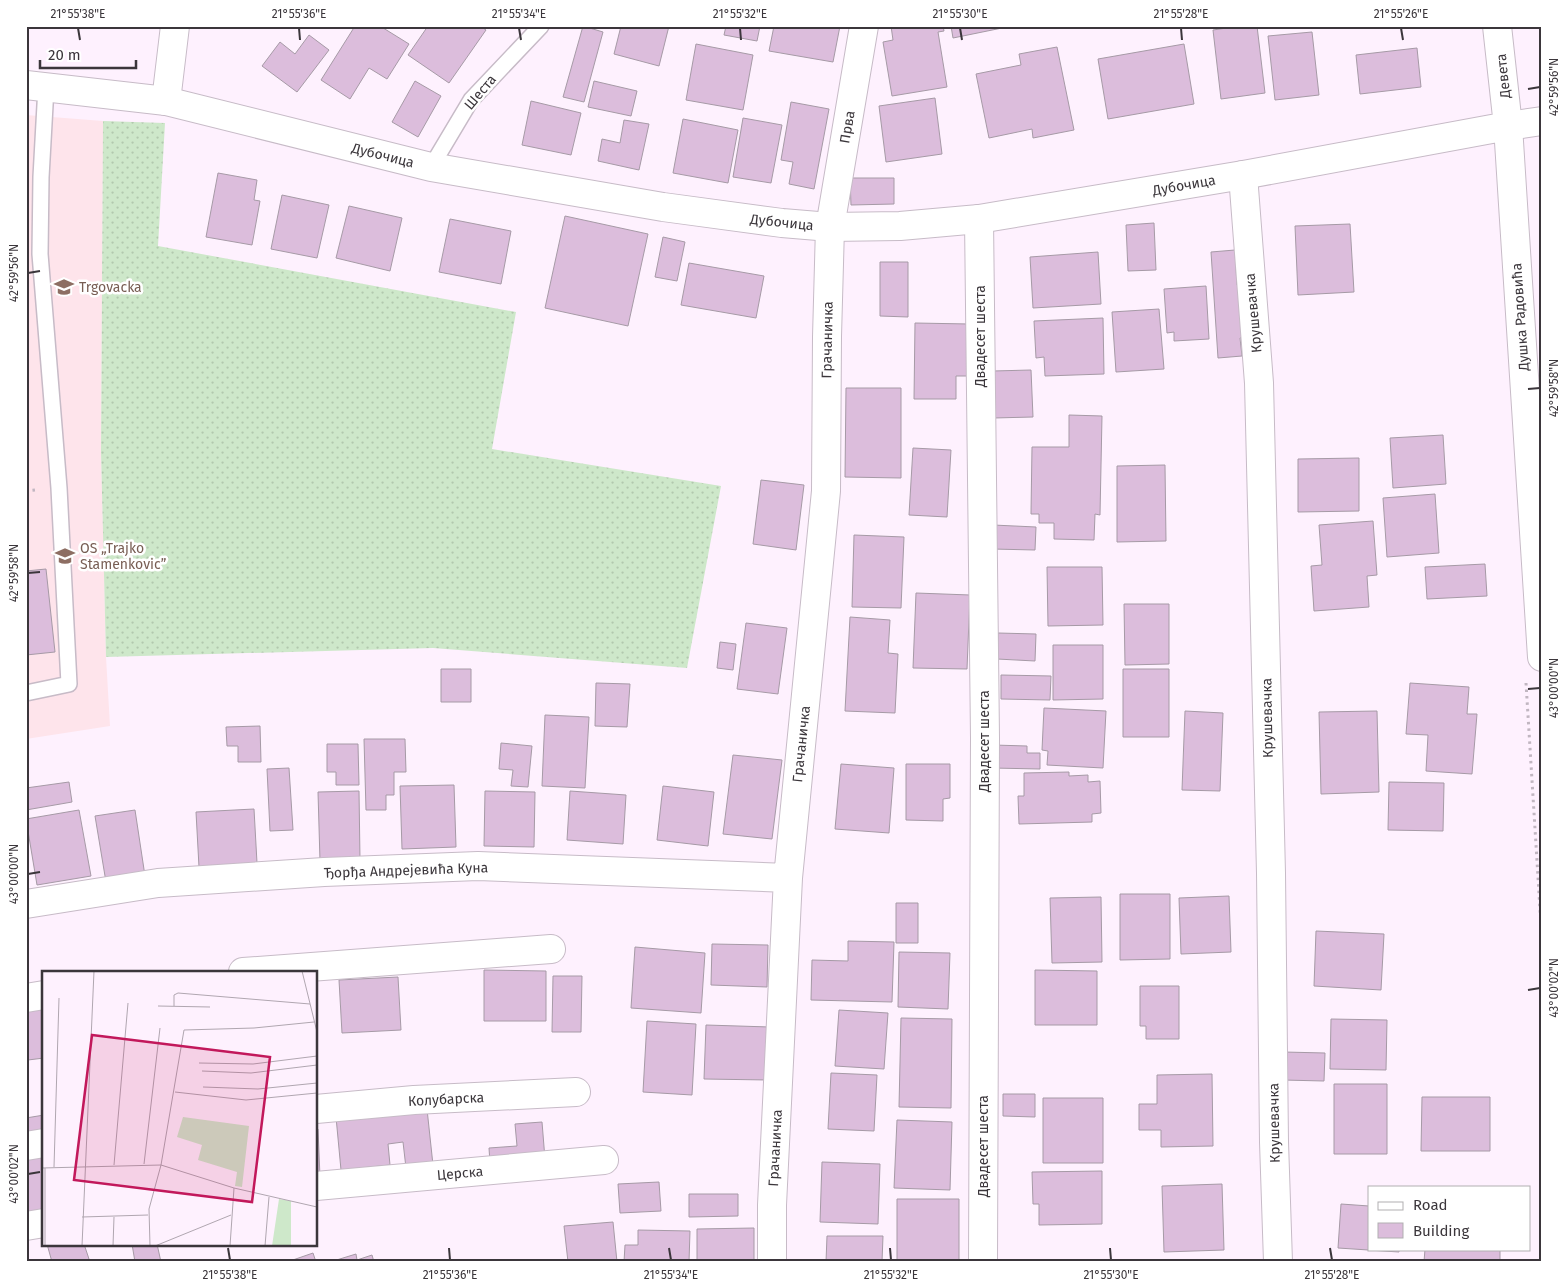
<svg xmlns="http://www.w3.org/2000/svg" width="1568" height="1288" viewBox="0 0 1568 1288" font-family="'Fira Sans',sans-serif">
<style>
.education{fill:#fee4eb}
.grass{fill:url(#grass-dots)}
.building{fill:#dcbddc;stroke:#a69aa6}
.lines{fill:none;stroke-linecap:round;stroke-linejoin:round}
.service-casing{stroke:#c7bbc7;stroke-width:18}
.minor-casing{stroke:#c7bbc7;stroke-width:30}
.tertiary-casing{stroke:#c7bbc7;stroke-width:30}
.path{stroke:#c1b6c1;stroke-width:3;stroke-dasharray:2.5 4;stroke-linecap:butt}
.service{stroke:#fff;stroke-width:15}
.minor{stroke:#fff;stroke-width:28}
.tertiary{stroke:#fff;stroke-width:28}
.ticks{fill:none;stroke:#3b363b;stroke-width:2}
.labels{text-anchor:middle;stroke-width:5;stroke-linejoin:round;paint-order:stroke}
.street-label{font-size:14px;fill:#3b363b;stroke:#fff}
.education-label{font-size:14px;fill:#785e54;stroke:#fff;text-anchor:start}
.inset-road{fill:none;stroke:#b0a6b0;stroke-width:1}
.view{fill:#c2185b;fill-opacity:0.15;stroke:#c2185b;stroke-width:2.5}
.inset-edge{fill:none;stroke:#3b363b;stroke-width:2.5}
.neatline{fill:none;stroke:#3b363b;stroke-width:2}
.ticks-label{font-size:12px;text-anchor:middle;fill:#3b363b}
</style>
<defs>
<pattern id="grass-dots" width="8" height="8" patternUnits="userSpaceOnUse" patternTransform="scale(1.25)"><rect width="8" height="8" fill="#cee8ca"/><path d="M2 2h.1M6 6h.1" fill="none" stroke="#b2c8ae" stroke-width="1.8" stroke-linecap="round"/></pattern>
</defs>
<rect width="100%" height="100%" fill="#fef1fe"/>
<!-- education -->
<path class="education" d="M26,115L103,121L101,452L106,657L110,726L26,739Z"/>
<!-- grass -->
<path class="grass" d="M103,121L165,123L158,246L516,312L492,449L721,486L687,668L433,648L106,657L101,452Z"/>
<!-- building -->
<path class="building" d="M355,26H380L409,44L387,79L369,68L350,99L321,80Z
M428,26H480L486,30L449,83L408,55Z
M583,26L603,32L584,102L563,97Z
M621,26H669L659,66L614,54Z
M726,26H760L757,41L724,35Z
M774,26H840L833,62L769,51Z
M891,26H943L944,31L938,32L947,87L892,96L883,42L893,40Z
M951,26H1002V28L953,38Z
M1240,26H1257L1265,93L1221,99L1213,30Z
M1312,32L1319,95L1275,100L1268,36Z
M309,35L329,50L297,92L262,66L280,42L295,54Z
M696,44L753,55L743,110L686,100Z
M1184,44L1194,104L1108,119L1098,59Z
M1057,47L1074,130L1033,138L1032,129L989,138L976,74L1021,65L1019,54Z
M1417,48L1421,87L1360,94L1356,55Z
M415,81L441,96L418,137L392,122Z
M594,81L637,91L631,116L588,107Z
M935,98L942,154L886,162L879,106Z
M531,101L581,113L571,155L522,145Z
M791,102L829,109L814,189L789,184L793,162L781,160Z
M743,118L782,125L771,183L733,177Z
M683,119L738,130L728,183L673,173Z
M624,120L649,124L639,170L598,161L602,139L620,143Z
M218,173L257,180L254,200L260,201L252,245L206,237Z
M850,178H894V204L851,205Z
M282,195L329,205L317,258L271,249Z
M349,206L402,218L390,271L336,258Z
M565,216L648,234L628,326L545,308Z
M450,219L511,231L501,284L439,272Z
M1154,223L1156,270L1128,271L1126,225Z
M1350,224L1354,292L1298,295L1295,226Z
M663,237L685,242L677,281L655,277Z
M1235,250L1237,285L1243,284L1247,337L1240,338L1242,356L1218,358L1211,252Z
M1098,252L1101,304L1033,308L1030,257Z
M880,262H908V317L880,316Z
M689,263L764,276L756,318L681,305Z
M1206,286L1209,339L1174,341V332L1167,333L1164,289Z
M1159,309L1164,369L1116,372L1112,312Z
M1103,318L1104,374L1045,376L1044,357L1036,358L1034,321Z
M915,323L969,324L968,376H956V399H914Z
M1031,370L1033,417L994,418L993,371Z
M846,388H901V478L845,477Z
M1069,415L1102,416L1100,515L1095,514L1094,540L1054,539V523H1039V514H1031L1032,447H1069Z
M1443,435L1446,484L1393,488L1390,438Z
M913,448L951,450L947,517L909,515Z
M1359,458V511L1298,512V459Z
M1165,465L1166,541L1117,542V466Z
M761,480L804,485L796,550L753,544Z
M1435,494L1439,553L1387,557L1383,498Z
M1373,521L1377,575L1367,576L1369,607L1314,611L1311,566L1322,565L1319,525Z
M993,525L1036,527L1035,550L992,549Z
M854,535L904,537L901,608L852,607Z
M1485,564L1487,596L1427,599L1425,567Z
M1047,567H1102L1103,625L1048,626Z
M46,569L55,652L26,655V571Z
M916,593L970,595L967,669L913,668Z
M1124,604H1169V664L1125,665Z
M850,617L890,620L888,653L898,654L895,713L845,711Z
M746,623L787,628L778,694L737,689Z
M998,633L1036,634L1035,661L997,659Z
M720,642L736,644L733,670L717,668Z
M1053,645H1103V699L1053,700Z
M441,669H471V702H441Z
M1123,669H1169V737H1123Z
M1001,675L1051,676L1050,700L1001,699Z
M596,683L630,684L627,727L595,726Z
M1410,683L1469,687L1467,714H1477L1472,774L1426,771L1428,735L1406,734Z
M1044,708L1106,711L1103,768L1047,765L1048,751L1042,750Z
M1185,711L1223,713L1220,791L1182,790Z
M1377,711L1379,792L1321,794L1319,712Z
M545,715L589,717L585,788L542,786Z
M260,726L261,762H238V746H227L226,727Z
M364,739H405L406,772H394V795H386V810H366Z
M501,743L532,746L528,787L511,786L513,770L499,769Z
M327,744H358L359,785H336V772H327Z
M993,745L1027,746V753H1040V769L992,768Z
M733,755L782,760L772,839L723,834Z
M841,764L894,768L889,833L835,829Z
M906,764H950V798L943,799V821L906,820Z
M289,768L293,830L270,831L267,769Z
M1069,772V776L1088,775V782L1100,781L1101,813L1092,814V822L1019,824L1018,796H1024V773Z
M69,782L72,802L26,810V788Z
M1389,782L1444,783L1443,831L1388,830Z
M454,785L456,847L402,849L400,786Z
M663,786L714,792L708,846L657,840Z
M359,791L360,860L320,861L318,792Z
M485,791L535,792L534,847L484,846Z
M570,791L626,795L623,844L567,840Z
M254,809L257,863L199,867L196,812Z
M79,810L91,876L37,885L26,819Z
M135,810L145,876L106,882L95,816Z
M1120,894H1170V959L1120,960Z
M1229,896L1231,952L1181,954L1179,898Z
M1101,897L1102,962L1052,963L1050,898Z
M896,903H918V943H896Z
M1316,931L1384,934L1381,990L1314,986Z
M848,941L894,942L892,1002L811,1000L812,960L848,961Z
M712,944L768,945L767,987L711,985Z
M635,947L705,953L701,1013L631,1008Z
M899,952L950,953L948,1009L898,1007Z
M484,970L546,971V1021H484Z
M1035,970L1097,971V1025H1035Z
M553,976H582L581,1032H552Z
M398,977L401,1030L342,1033L339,980Z
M1140,986H1179V1039H1146V1026H1140Z
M44,1007V1058L28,1060L26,1046V1009Z
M839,1010L888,1013L884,1069L835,1066Z
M901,1018L952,1019L951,1108L899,1107Z
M1331,1019L1387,1020L1386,1070L1330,1069Z
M647,1021L696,1024L692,1095L643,1092Z
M706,1025L770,1027L768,1080L704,1079Z
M1284,1052L1325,1053L1324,1081L1283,1080Z
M831,1073L877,1075L874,1131L828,1129Z
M1212,1074L1213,1146L1161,1147V1130H1139V1104H1157V1075Z
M1334,1084H1387V1154H1334Z
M1003,1094H1035V1117L1003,1116Z
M1422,1097H1490V1151H1421Z
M1043,1098H1103V1163H1043Z
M427,1109L433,1165L406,1168L403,1142L388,1144L390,1165L341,1170L336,1117Z
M44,1115V1134L26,1138V1118Z
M897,1120L952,1122L950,1190L894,1188Z
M542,1122L545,1159L490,1163L489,1148L517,1146L515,1124Z
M316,1129H318L320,1177H316Z
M44,1151V1210L26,1213V1154Z
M822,1162L880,1164L878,1224L820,1222Z
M1102,1171V1224L1039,1225V1204H1033L1032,1172Z
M659,1182L661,1211L620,1213L618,1184Z
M1222,1184L1224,1250L1164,1252L1162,1186Z
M689,1194H738V1216L689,1217Z
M897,1199H959V1262H897Z
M1341,1204L1369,1206V1249H1399V1252L1338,1248Z
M613,1222L617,1262H568L564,1226Z
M754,1228V1262H697V1229Z
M638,1230L690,1231L689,1262H624L625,1245H638Z
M827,1236H883L882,1262H826Z
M47,1244H84L89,1259L80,1262H52Z
M132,1244H157L161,1262H135Z
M1425,1249H1500V1262H1424Z
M313,1253L316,1262H287Z
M356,1254L357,1260L372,1255L374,1262H330Z"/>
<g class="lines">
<defs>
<path id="service" d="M431,167L471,100L541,26
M26,693L69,684L59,488L40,254L41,177L46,87"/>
<path id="minor" d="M166,101L175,26
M1508,126L1542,121
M1243,175L1259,383L1271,873L1274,1142L1278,1262
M979,219L985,738L983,1262
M26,904L158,883L324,872L478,866L788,878
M243,972L551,949
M26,998L44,995
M316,1109L414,1100L576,1092
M26,1146L44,1143
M316,1186L604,1160
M26,1226L44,1223
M772,1262V1205L788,878L826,491L827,337L830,227L864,26"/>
<path id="tertiary" d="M1497,26L1508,126L1542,657
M26,85L166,101L431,167L663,207L782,223L830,227L900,226L979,219L1243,175L1508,126"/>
</defs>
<!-- service casing -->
<use href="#service" class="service-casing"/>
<!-- minor casing -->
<use href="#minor" class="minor-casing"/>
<!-- tertiary casing -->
<use href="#tertiary" class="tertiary-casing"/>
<!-- path -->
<path class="path" d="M26,491L36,490
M1526,683L1542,942"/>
<!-- service -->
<use href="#service" class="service"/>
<!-- minor -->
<use href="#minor" class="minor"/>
<!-- tertiary -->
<use href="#tertiary" class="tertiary"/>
</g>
<!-- ticks -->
<path class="ticks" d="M78,28L80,40M299,28L300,40M519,28L521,40M740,28L741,40M960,28L962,40M1181,28L1182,40M1401,28L1403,40M1528,89L1540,87M28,273L40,271M1528,389L1540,388M28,573L40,572M1528,689L1540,688M28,874L40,872M1528,990L1540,988M28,1174L40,1172M228,1248L230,1260M449,1248L450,1260M669,1248L671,1260M890,1248L891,1260M1110,1248L1111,1260M1330,1248L1332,1260"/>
<!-- icons -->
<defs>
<symbol id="school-bare" viewBox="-9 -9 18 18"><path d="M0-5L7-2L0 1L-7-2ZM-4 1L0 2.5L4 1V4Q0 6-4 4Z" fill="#8d6e63" stroke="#fff" stroke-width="2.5" paint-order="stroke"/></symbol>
</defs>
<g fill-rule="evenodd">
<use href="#school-bare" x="50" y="273" width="28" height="28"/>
<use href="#school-bare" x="51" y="542" width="28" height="28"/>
</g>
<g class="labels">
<!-- street labels -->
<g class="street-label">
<text transform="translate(1503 76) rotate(-96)" y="5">Девета</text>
<text transform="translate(480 92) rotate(-50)" y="5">Шеста</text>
<text transform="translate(847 127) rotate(-80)" y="5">Прва</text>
<text transform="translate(383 155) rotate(14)" y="5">Дубочица</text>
<text transform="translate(1184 185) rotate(-10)" y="5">Дубочица</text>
<text transform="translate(782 222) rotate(6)" y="5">Дубочица</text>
<text transform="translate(1253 313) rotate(-95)" y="5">Крушевачка</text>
<text transform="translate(1520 317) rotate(-94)" y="5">Душка Радовића</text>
<text transform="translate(980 336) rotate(-90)" y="5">Двадесет шеста</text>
<text transform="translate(827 340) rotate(-89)" y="5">Грачаничка</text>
<text transform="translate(1267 718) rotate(-91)" y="5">Крушевачка</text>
<text transform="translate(984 741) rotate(-90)" y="5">Двадесет шеста</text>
<text transform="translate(801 744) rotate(-84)" y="5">Грачаничка</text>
<text transform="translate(406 870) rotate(-2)" y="5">Ђорђа Андрејевића Куна</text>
<text transform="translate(446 1099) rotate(-3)" y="5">Колубарска</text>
<text transform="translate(1274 1123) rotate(-91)" y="5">Крушевачка</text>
<text transform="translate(983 1146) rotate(-90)" y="5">Двадесет шеста</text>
<text transform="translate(775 1148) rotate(-87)" y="5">Грачаничка</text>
<text transform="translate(460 1173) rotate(-5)" y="5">Церска</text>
</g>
<!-- education labels -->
<g class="education-label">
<text x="79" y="292">Trgovacka</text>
<text x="80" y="553">OS „Trajko<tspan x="80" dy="16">Stamenkovic”</tspan></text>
</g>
</g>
<!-- overview -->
<g transform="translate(42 971)">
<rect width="275" height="275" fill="#fef1fe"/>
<path d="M141,146L207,155L200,216L193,215L195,201L156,189L160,174L135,166ZM237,228L249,230V275H230Z" fill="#cee8ca"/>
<path class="inset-road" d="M260,0L275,61M116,35L168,36M132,35V24L136,22L268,33M157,92L211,93L275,85M160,100L209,102L275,94M161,116L216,118L275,112M133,121L204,129L275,122M102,193L118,57M72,194L86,32M12,196L17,27M0,197L119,194L192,217L275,236M40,246L106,244M3,275V197M40,275L52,0M71,275L72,246M108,275L107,238L119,194L142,59L212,57L272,51M113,275L189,244M188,275L192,217M223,275L227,226"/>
<path class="view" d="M50,64L228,86L210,231L32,209Z"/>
<rect width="275" height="275" class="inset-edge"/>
</g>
<!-- border -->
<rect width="1568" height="1288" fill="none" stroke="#ffffff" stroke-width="55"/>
<!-- legend -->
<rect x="1368" y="1186" width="162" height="65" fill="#ffffff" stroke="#b1afb1"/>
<rect x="1378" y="1202" width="25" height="8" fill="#ffffff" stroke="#b1afb1"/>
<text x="1413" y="1210" font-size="15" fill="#3b363b">Road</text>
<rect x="1378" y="1223" width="25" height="15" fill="#dcbddc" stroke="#b1afb1"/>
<text x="1413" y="1236" font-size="15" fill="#3b363b">Building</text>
<!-- scale -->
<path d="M40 60v8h96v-8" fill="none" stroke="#3b363b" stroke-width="2.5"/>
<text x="48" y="60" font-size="15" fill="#3b363b" stroke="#ffffff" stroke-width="4" paint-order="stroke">20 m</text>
<rect x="28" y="28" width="1512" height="1232" class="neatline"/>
<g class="ticks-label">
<text x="78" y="18">21°55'38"E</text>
<text x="299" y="18">21°55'36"E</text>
<text x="519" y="18">21°55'34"E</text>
<text x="740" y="18">21°55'32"E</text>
<text x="960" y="18">21°55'30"E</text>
<text x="1181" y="18">21°55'28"E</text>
<text x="1401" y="18">21°55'26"E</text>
<text transform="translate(1554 87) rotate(-90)" y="4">42°59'56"N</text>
<text transform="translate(14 273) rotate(-90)" y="4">42°59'56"N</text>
<text transform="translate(1554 388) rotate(-90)" y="4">42°59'58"N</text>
<text transform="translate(14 573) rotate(-90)" y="4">42°59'58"N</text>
<text transform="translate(1554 688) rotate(-90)" y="4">43°00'00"N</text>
<text transform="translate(14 874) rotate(-90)" y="4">43°00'00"N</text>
<text transform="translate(1554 988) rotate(-90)" y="4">43°00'02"N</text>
<text transform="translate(14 1174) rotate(-90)" y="4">43°00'02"N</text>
<text x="230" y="1279">21°55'38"E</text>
<text x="450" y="1279">21°55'36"E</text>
<text x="671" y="1279">21°55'34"E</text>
<text x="891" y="1279">21°55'32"E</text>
<text x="1111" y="1279">21°55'30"E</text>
<text x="1332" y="1279">21°55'28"E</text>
</g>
</svg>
